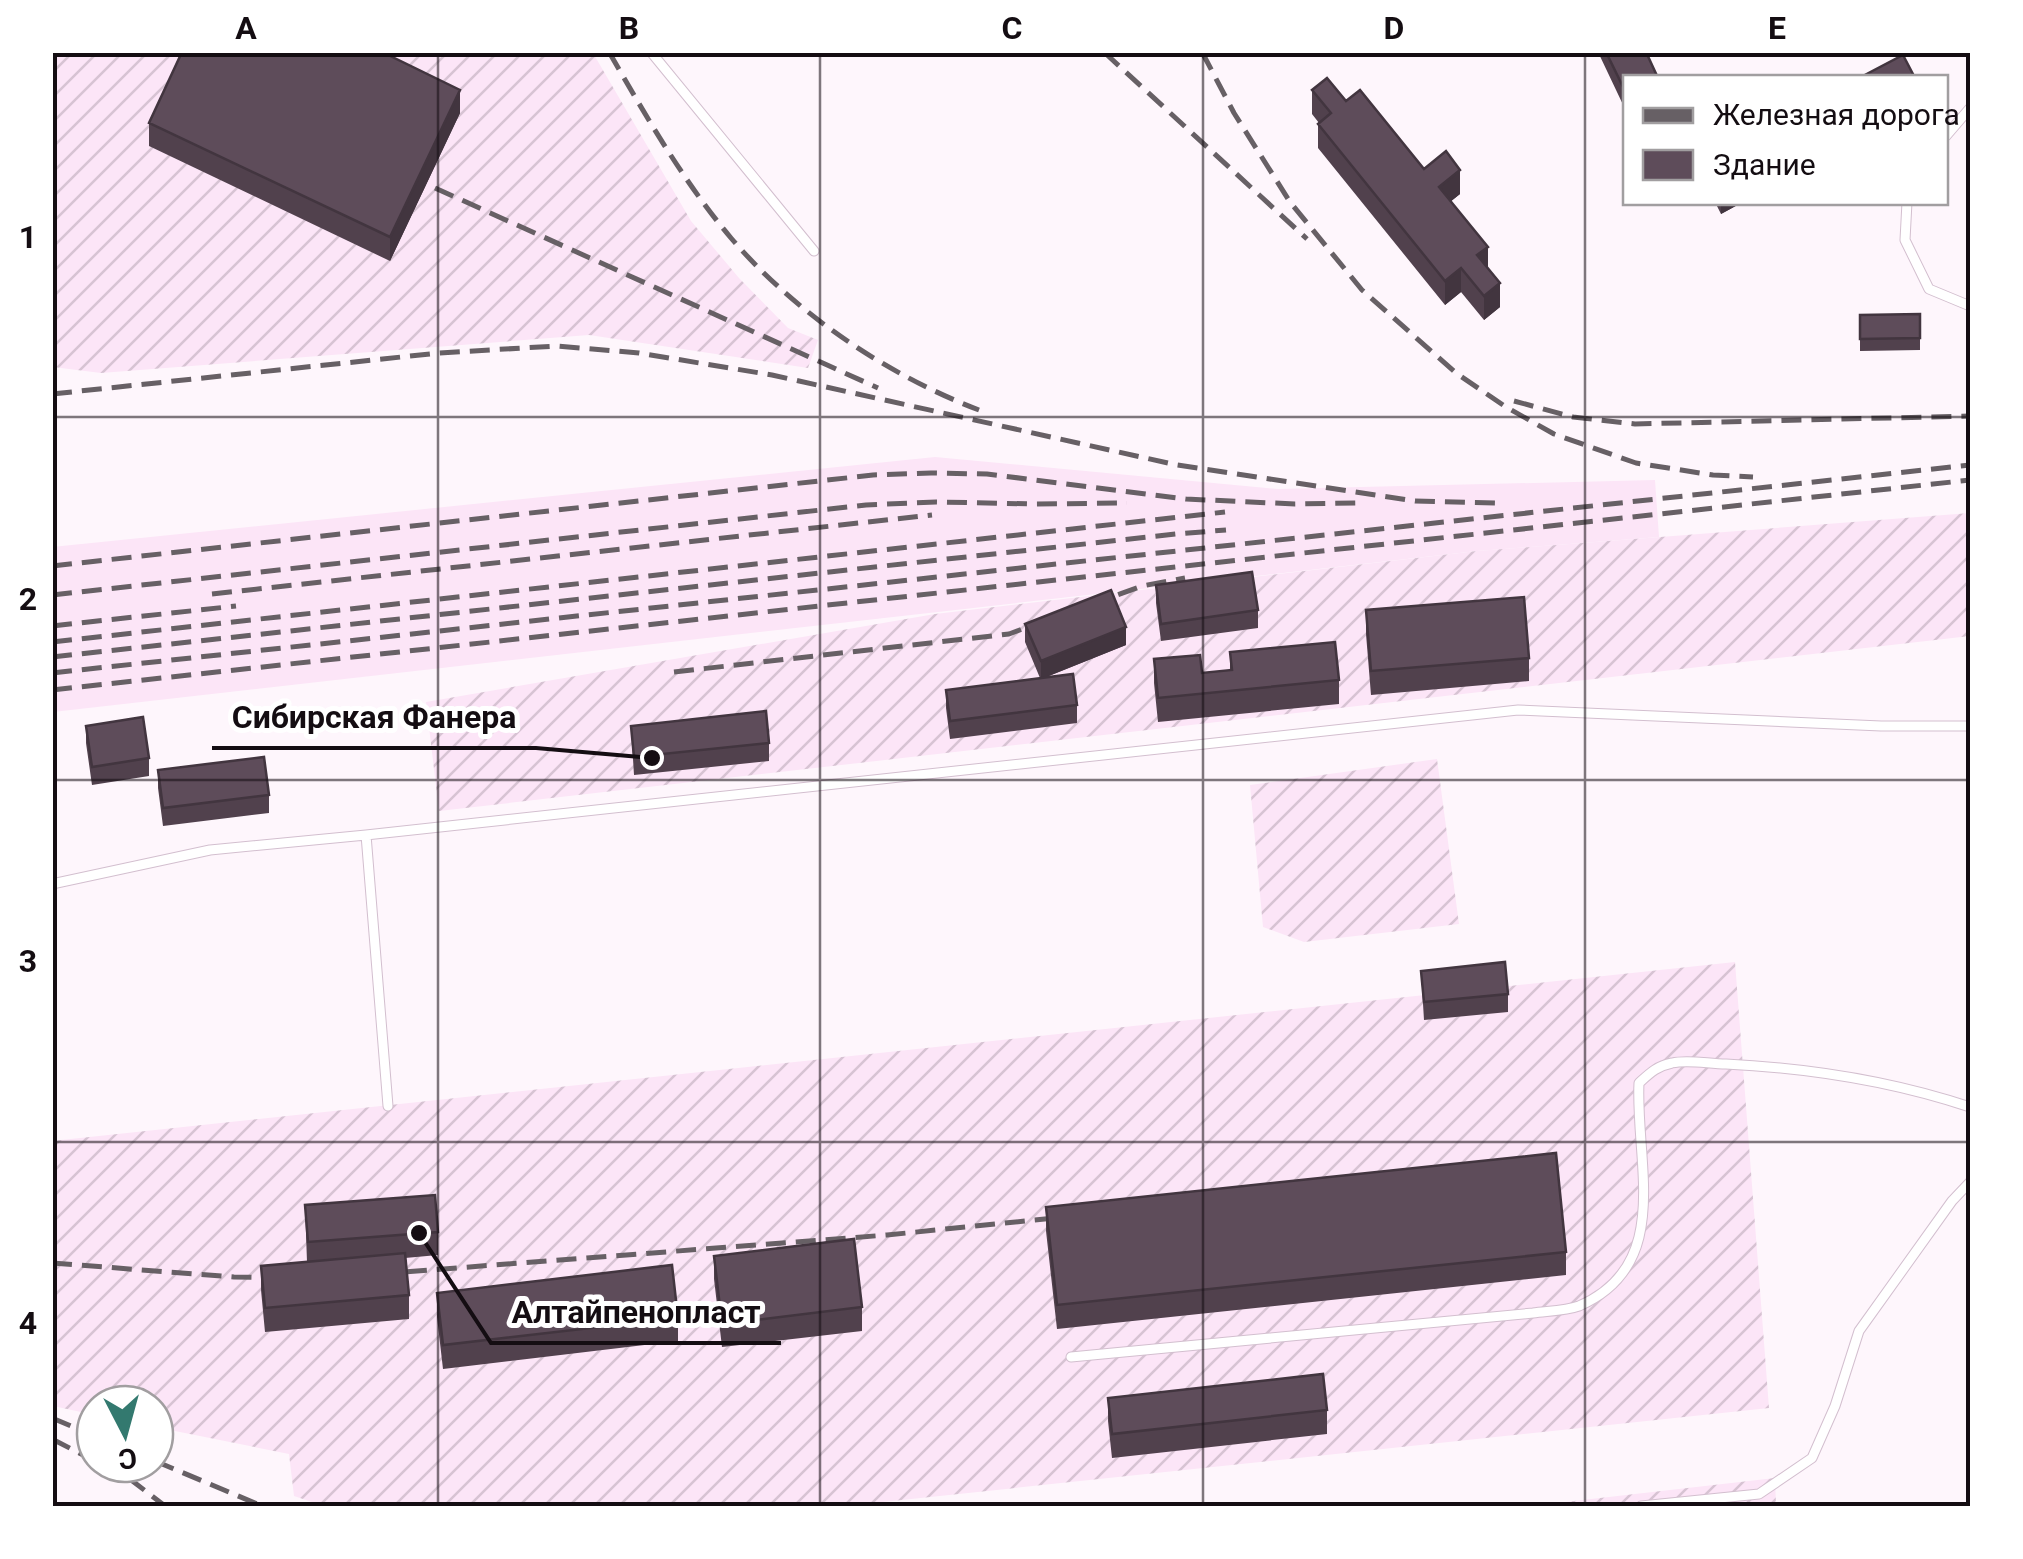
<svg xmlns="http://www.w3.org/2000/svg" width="2023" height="1559" viewBox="0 0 2023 1559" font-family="Roboto,sans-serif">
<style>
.built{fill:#fce5f7}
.industrial{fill:url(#industrial-furrows)}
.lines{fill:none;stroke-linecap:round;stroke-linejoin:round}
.lane-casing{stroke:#d3bfcf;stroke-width:11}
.lane{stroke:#fff;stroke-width:9}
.rail{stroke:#676065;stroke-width:5;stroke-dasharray:20 10;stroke-linecap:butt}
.wall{fill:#51414d}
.shaded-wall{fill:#42353f}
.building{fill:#5e4c5a;stroke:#42353f;stroke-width:2.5}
.grid{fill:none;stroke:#140d12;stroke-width:2.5;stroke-opacity:0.55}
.leader{fill:none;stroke:#140d12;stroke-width:4}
.callout-dot{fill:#140d12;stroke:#fff;stroke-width:4}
.callout-label{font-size:32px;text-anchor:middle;font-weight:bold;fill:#140d12;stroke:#fff;stroke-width:10;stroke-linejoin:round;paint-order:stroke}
.neatline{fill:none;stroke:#140d12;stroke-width:4}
.grid-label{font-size:32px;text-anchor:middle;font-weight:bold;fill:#140d12}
</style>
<defs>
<pattern id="industrial-furrows" width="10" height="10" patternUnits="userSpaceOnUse" patternTransform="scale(2.5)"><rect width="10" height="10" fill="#fce5f7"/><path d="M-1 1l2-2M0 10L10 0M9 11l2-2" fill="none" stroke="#d7c3d3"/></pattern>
</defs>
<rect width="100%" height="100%" fill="#fef6fc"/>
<!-- built -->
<path class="built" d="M935,457L1278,489L1655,480L1659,537L1477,551L53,712L52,547Z"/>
<!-- industrial -->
<path class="industrial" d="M53,52L593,53L691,221L739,278L788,328L818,340L808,368L589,335L101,373L53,367Z
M1970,513V636L439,811L426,702L935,614L1477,551Z
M1437,759L1459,924L1304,942L1263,927L1250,785Z
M1735,962L1769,1408L845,1506H324L294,1496L289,1454L155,1427V1404H95V1415L53,1406L52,1141Z
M1775,1478L1776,1506H1530Z"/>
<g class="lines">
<defs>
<path id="lane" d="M651,52L814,251
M1946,136L1970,108
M1907,202L1905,240L1929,289L1970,306
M366,835L388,1106
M52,884L210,850L366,835L1518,710L1881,726H1970
M1071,1357L1533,1313C1547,1311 1565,1311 1579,1306C1674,1265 1635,1162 1639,1083C1650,1073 1657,1066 1672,1063C1688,1059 1709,1064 1726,1064C1809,1068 1892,1081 1970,1107
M1641,1506L1759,1494L1812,1458L1835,1406L1859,1331L1952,1201L1970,1182"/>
</defs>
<!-- lane casing -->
<use href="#lane" class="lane-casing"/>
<!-- lane -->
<use href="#lane" class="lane"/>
<!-- rail -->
<path class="rail" d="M609,52C646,116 683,181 731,238C795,313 887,375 979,410
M1104,52L1307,239
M1202,52L1234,113L1290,202L1362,290L1456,373L1506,407L1554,434L1636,463L1713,475L1753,477
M435,188L878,388
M52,394L439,353L556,346L639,353L772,375L1177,465L1415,501L1499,503
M1514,401L1573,417L1635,424L1970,416
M52,566L873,475L931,473L987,474L1186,499L1295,504L1356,503
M212,594L932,515
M52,595L866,505L936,502L1036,504L1127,503
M1090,605L1142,586L1185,578
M52,626L236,606
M52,642L1225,512
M52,657L1176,534L1226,530
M674,672L1009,634L1052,618
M52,673L1970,465
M52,690L1970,480
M52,1263L234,1277L287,1278
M377,1274L887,1235L1074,1216
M52,1418L95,1436
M52,1439L95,1461
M155,1461L262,1506
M102,1464L126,1476L165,1506"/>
</g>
<!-- wall -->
<path class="wall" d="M1598,52H1646L1626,78V111Z
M1312,90L1346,101L1424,169L1460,194L1451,201L1488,268L1500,307L1484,320L1461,292L1445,305L1318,148V124L1319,123L1312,114Z
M460,113L390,261L149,146V123Z
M1715,202H1743L1721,214Z
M1920,314V350L1860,351V315Z
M1156,585L1258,610V628L1161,641L1156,603Z
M1366,610L1529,658V681L1371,695L1366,634Z
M1025,624L1126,645L1044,678L1077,705V723L950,739L946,708V690L1040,678L1025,642Z
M1230,652L1339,680V704L1158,722L1154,683V659L1202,673L1230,670Z
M86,726L149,758V776L92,785L86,743Z
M631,726L769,743V761L634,775Z
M158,770L269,795V813L163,826L158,788Z
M1421,971L1508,994V1012L1424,1020Z
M305,1205L438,1232V1255L405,1258L409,1295V1319L265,1332L261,1290V1266L307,1262Z
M1046,1207L1566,1252V1275L1057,1329L1046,1231Z
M714,1256L862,1307V1331L722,1347L714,1279Z
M437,1293L678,1318V1341L443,1369L437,1317Z
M1108,1398L1327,1410V1434L1112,1458L1108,1421Z"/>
<!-- shaded-wall -->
<path class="shaded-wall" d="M460,90V113L390,261V237Z
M1460,170V194L1439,211V187Z
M1721,202H1743L1721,214Z
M1488,247V270L1477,255Z
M1461,268V292L1445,305V281Z
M1500,283V307L1484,320V296Z
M1126,627V645L1041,679V661Z"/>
<!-- building -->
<path class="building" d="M182,52H382L460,90L390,237L149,123Z
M1606,52H1646L1658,78H1626V93Z
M1903,55L1915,78H1859Z
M1327,78L1346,101L1360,90L1424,169L1446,151L1460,170L1439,187L1488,247L1477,255L1500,283L1484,296L1461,268L1445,281L1318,124L1331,113L1312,90Z
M1920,314V338L1860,339V315Z
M1252,572L1258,610L1161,624L1156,585Z
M1111,590L1126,627L1041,661L1025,624Z
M1524,597L1529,658L1371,671L1366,610Z
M1335,642L1339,680L1158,698L1154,659L1200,655L1202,673L1232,670L1230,652Z
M1073,674L1077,705L950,721L946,690Z
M766,711L769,743L634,757L631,726Z
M143,717L149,758L92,767L86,726Z
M264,757L269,795L163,808L158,770Z
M1505,962L1508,994L1424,1002L1421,971Z
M1556,1153L1566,1252L1057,1305L1046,1207Z
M435,1195L438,1232L308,1242L305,1205Z
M854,1239L862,1307L722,1324L714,1256Z
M405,1253L409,1295L265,1308L261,1266Z
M672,1265L678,1318L443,1345L437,1293Z
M1323,1374L1327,1410L1112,1434L1108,1398Z"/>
<!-- grid -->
<path class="grid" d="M438,52V1506M820,52V1506M1203,52V1506M1585,52V1506M52,417H1970M52,780H1970M52,1142H1970"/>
<!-- callouts -->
<path class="leader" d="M652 758L536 748H212M419 1233L491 1343H781"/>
<g class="callout-dot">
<circle cx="652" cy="758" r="10"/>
<circle cx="419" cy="1233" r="10"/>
</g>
<g class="callout-label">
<text x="374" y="728">Сибирская Фанера</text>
<text x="636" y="1323">Алтайпенопласт</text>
</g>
<!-- border -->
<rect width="2023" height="1559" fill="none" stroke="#ffffff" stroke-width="110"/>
<!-- legend -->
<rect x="1623" y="75" width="325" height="130" fill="#ffffff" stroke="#a19ea0" stroke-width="2.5"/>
<rect x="1643" y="108" width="50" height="15" fill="#676065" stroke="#a19ea0" stroke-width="2.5"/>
<text x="1713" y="125" font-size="30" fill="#140d12">Железная дорога</text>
<rect x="1643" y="150" width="50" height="30" fill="#5e4c5a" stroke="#a19ea0" stroke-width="2.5"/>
<text x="1713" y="175" font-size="30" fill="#140d12">Здание</text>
<!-- north arrow -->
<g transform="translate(125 1434) rotate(174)"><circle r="48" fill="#ffffff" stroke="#a19ea0" stroke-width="2.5"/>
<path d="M0-8L18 38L0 25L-18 38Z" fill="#33796f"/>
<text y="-15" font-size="28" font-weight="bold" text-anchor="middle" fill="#140d12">С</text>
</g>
<rect x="55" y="55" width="1913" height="1449" class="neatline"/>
<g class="grid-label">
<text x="246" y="39">A</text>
<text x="629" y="39">B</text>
<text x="1012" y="39">C</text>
<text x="1394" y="39">D</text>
<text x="1777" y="39">E</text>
<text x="28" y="248">1</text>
<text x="28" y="610">2</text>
<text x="28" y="972">3</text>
<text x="28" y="1334">4</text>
</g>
</svg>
